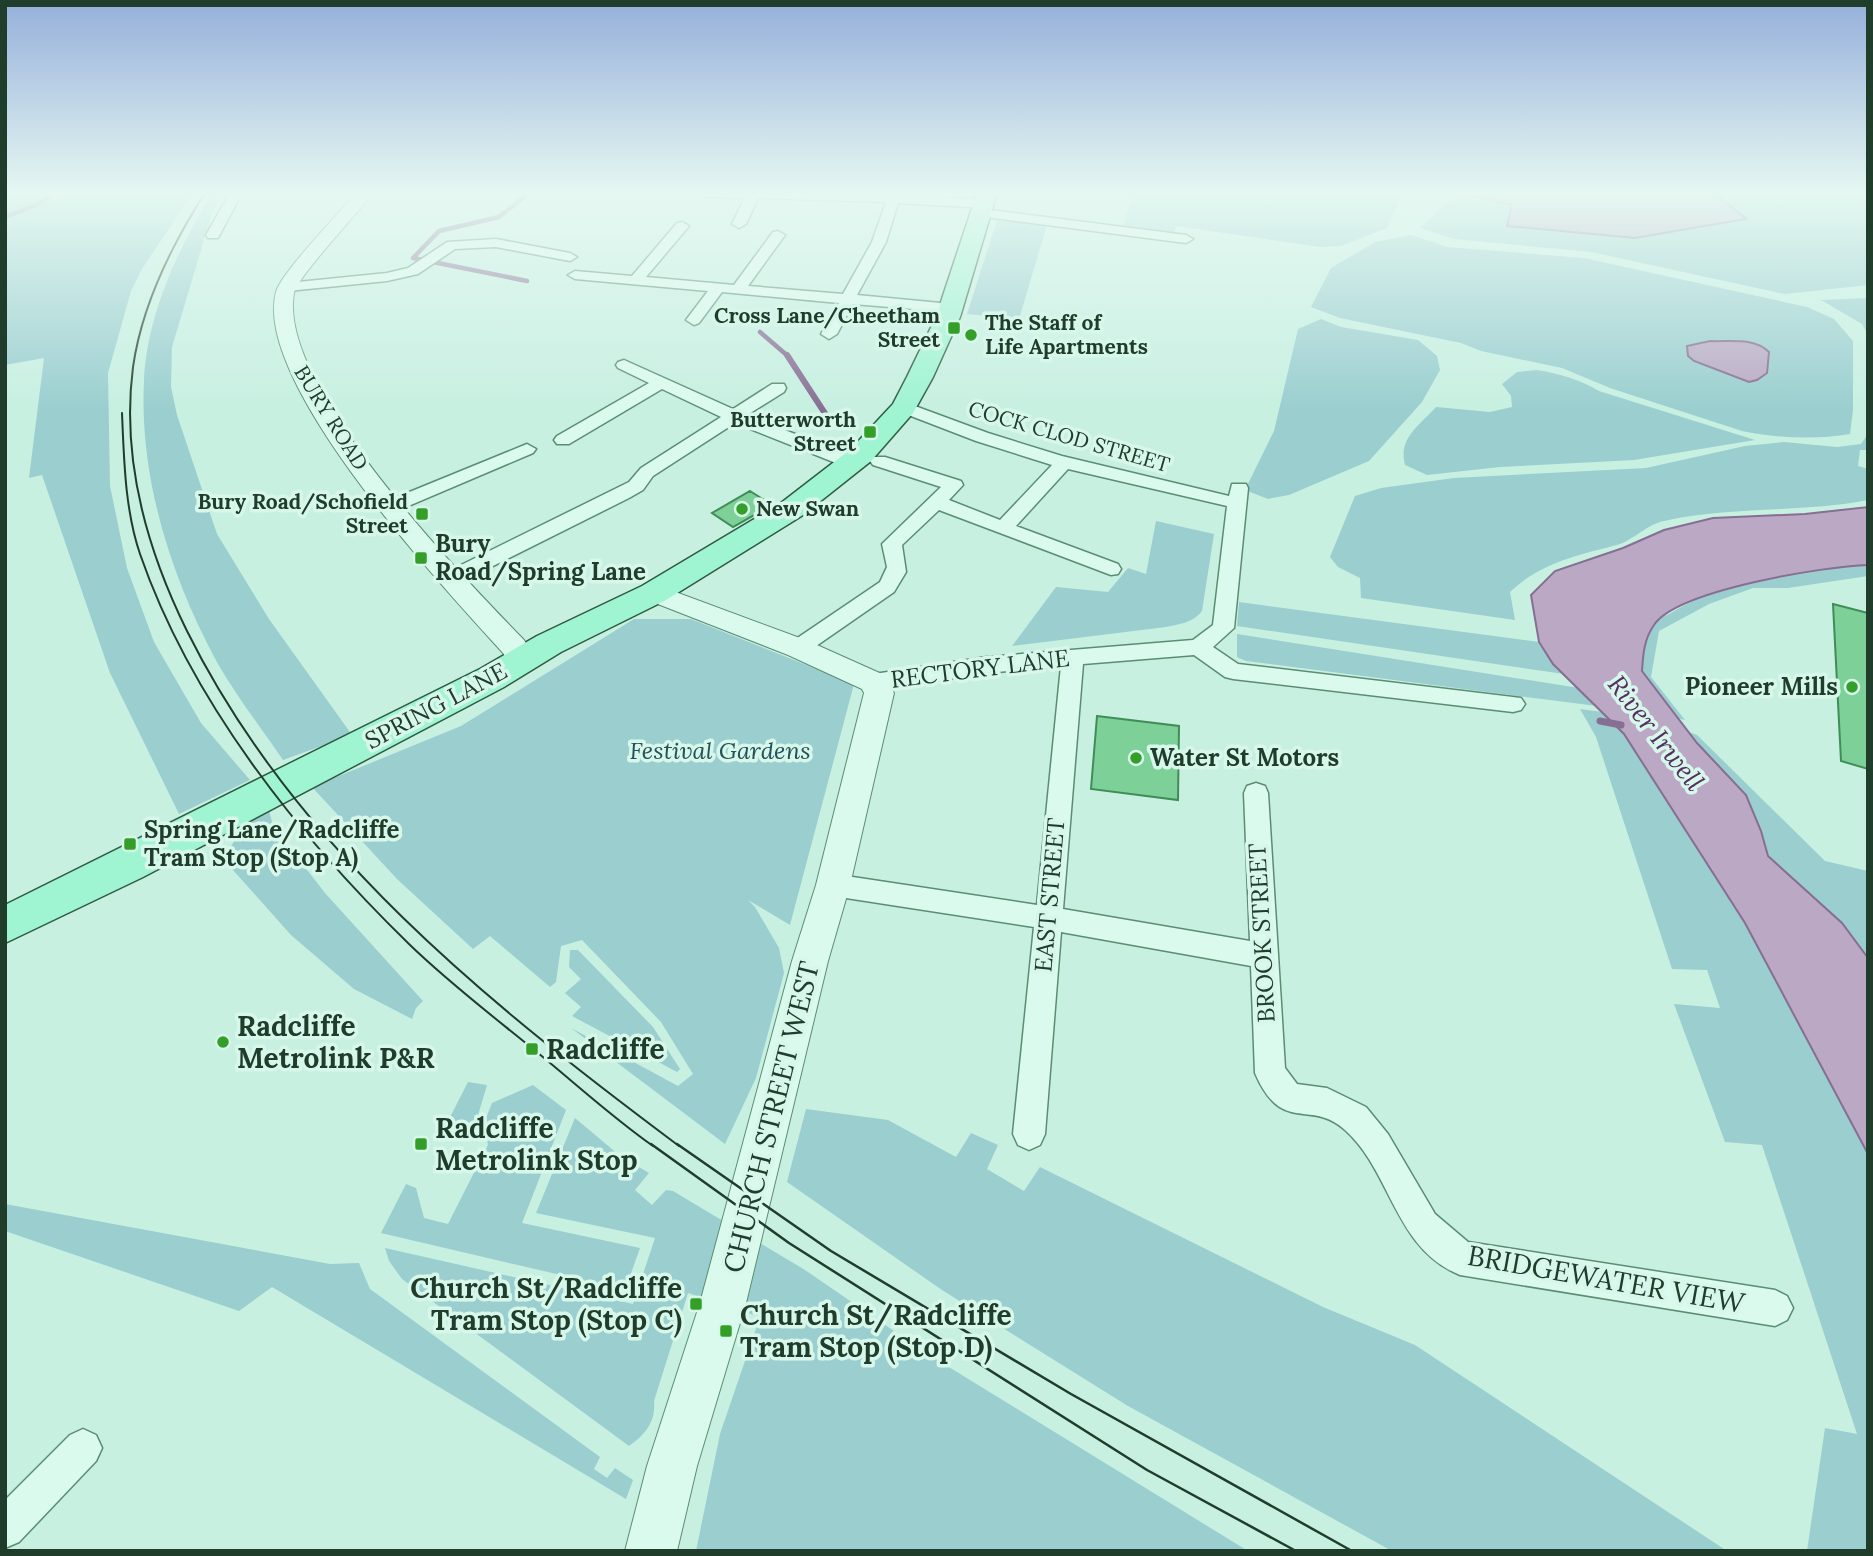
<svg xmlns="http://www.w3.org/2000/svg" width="1873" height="1556" viewBox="0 0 1873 1556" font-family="Lora,serif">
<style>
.green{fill:#9acecf;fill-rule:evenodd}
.water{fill:#baa8c4;stroke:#876e93;stroke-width:2}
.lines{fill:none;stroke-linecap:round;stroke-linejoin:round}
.stream-far2{stroke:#876e93;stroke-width:4.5}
.stream-far1{stroke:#876e93;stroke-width:6}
.stream{stroke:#876e93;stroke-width:7}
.building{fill:#7cd098;stroke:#408d58;stroke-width:2}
.minor-casing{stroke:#5b8d72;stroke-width:3}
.tertiary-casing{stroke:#5b8d72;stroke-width:2}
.primary-casing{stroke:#2f5b40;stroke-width:3}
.minor{fill:#dbfaee;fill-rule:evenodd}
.tertiary{fill:#dbfaee;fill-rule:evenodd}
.primary{fill:#9ff4d2;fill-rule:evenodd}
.tram-far1{stroke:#203d2b;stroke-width:2}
.tram{stroke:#203d2b;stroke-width:2.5}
.poi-dot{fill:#339f29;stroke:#d7f7eb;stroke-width:2.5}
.labels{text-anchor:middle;stroke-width:7;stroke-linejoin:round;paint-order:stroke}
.far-poi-label{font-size:21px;font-weight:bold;fill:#203d2b;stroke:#d7f7eb;text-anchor:end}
.far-street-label{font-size:21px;fill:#203d2b;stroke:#d7f7eb}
.poi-label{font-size:24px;font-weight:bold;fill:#203d2b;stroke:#d7f7eb;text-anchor:start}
.street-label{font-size:24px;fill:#203d2b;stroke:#d7f7eb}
.park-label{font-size:24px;font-style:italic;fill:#25515a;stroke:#d7f7eb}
.water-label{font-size:26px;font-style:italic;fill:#562e5d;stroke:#d7f7eb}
.near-poi-label{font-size:28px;font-weight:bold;fill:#203d2b;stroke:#d7f7eb;text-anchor:start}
.near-street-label{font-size:28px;fill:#203d2b;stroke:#d7f7eb}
</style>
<rect width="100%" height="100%" fill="#c7f0e1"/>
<!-- green -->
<path class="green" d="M5,193H193L142,269L131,291L108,373L110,486L127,568L154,642L201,723L250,780L179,814L110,673L42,475L29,478L44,358L5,365Z
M213,193H223L212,213L172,347L171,387L177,415L217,534L269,619L352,735L283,760C262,729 237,697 218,664C171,578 139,478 144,380C147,315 178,247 213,193Z
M1132,193H1402L1387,228L1341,246L1320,247L1177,226L1173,233L1124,225Z
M1457,193L1512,205L1508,226L1745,218L1714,193H1868V285L1785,294L1591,252L1454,239L1420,228Z
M997,220L1047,225L1019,319L967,314Z
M1411,235L1448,247L1584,258L1807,307L1834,319L1853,341V410L1850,434C1816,440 1775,438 1742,431L1610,388L1562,368L1481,351L1461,343L1340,318L1311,307L1331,268L1375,242ZM1710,341H1745L1757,380L1749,382L1694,361L1687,346Z
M1868,298V335L1862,324L1821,300Z
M1321,319L1341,327L1418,340L1437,356L1440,370L1422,402L1369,461L1289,495L1268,499L1245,490L1274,431L1298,329Z
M1537,370C1560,374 1579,379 1599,391L1755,440L1634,460L1500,467L1427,475L1405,465C1398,438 1419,426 1436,407L1490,412L1512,407L1511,396L1502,384L1517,372Z
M1868,434V450H1860L1858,466L1868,469V500C1801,513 1731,506 1664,521C1647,524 1634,540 1617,545C1578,555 1540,563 1510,592L1515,620L1361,598L1360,578L1338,567L1330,557L1355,496L1381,488L1454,478L1646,468L1745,446L1784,442L1837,447L1861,444Z
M1156,521L1214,534L1202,611C1193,623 1179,624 1166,627L1012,646L1056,587L1108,592L1128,568L1146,574Z
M1852,565H1868V576L1788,588H1753L1709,604L1659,631L1651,677L1685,720L1677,718L1642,671C1643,655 1644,639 1654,625C1657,620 1665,616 1671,613C1724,580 1791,573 1852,565Z
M1239,602L1539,642L1553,664L1564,674L1237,626Z
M634,619H691L854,684L790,925L748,900L755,907L779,948L784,973L756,1078L725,1144L571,1028L678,1086L693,1074L661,1022L582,940L561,946L556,982L550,987L490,936L473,949L397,879L312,787L461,726Z
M1237,634L1579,688L1597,706L1246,661L1237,657Z
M1580,709L1602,712L1624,734L1745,923L1868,1154V1551H1807L1825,1428L1857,1434L1762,1145L1725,1142L1674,1004L1720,1008L1707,970L1672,969L1596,737Z
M1689,732L1697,735L1825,861L1868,871V958L1842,923L1768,856L1761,831Z
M268,806L273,826L325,893L423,1001L416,1008L412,1019L354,989L291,935L224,860C234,837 248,822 268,806Z
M570,950H578L653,1027L680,1069L677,1072L572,1016L581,1007L565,993L581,979L569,967Z
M468,1082L487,1085L473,1132L444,1129Z
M533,1085L566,1110L522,1223L640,1248L625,1290L381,1233L406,1184L416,1188L424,1218L448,1224L488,1145L484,1123L492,1103Z
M806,1109L888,1120L956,1157L971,1133L998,1145L987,1169L1024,1191L1040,1167L1323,1307L1415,1345L1727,1551H1392L1128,1406L942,1290L787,1182Z
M575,1118L619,1155L649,1173L635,1190L652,1205L666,1190L673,1191L805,1270L926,1353L1248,1551H696L720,1434L760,1317L688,1293L654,1401C656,1422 645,1435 629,1446L402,1279L389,1261L385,1248L633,1304L655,1238L536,1213Z
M5,1204L330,1264L359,1263L370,1289L600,1457L594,1469L607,1478L615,1468L633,1480L626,1499L272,1287L239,1311L5,1231Z"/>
<!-- water -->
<path class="water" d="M1457,193H1714L1746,219L1635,238L1507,226L1512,205Z
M1710,341C1730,342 1753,337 1769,352L1767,373L1757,380L1749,382L1694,361L1688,356L1687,346Z
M1868,507V565C1826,566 1677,590 1654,625C1644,639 1643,655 1642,671L1697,743L1746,795L1761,831L1768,856L1842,923L1868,958V1154L1745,923L1624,734L1553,664L1539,642L1531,595L1555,571L1623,548L1664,530L1713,518L1805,514Z"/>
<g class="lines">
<!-- stream-far2 -->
<path class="stream-far2" d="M5,217L36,205L53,194
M527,281L413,258L439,231L499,217L529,193
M760,332L789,357"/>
<!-- stream-far1 -->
<path class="stream-far1" d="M787,355L828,418"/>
<!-- stream -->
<path class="stream" d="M1600,721L1621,725"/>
</g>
<!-- building -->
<path class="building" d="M750,491L772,505L733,527L712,513Z
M1833,604L1868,613V769L1841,761Z
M1097,716L1179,726L1178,800L1091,789Z"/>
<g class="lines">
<defs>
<path id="minor" d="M230,193H242L218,238H208L206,235Z
M699,193H901V195L986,200L992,204L986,208L898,203L886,242L857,295L951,304L958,308L951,312L853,304L837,334L829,339L821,334L839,303L722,292L699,323L694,325L686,320L708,291L575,279L568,275L575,271L632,276L677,223L682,222L689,226L646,277L734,285L773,232L778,231L785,235L748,286L843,294L872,242L886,202L758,198L746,224L739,228L732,224L745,198L705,197Z
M983,209L1186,235L1193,239L1186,243L978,216L976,213Z
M496,239L570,253L577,257L570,261L496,247L455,249L418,274L387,281L288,291L281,287L288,283L387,273L408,268L447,242Z
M624,360L733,409L772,384H784L786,388L784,392L747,415L858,459L861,463L858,467H846L735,423L653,476L643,490L629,498L459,583H445L442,578L445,573L629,482L641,468L721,417L662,389L569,444H557L554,440L557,436L649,383L618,368L616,365L618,362Z
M904,402L988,433L1062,456L1229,496L1232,484H1246L1248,488L1234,628L1213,647L1238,664L1521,698L1525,704L1521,710L1513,712L1233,679L1225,677L1194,655L1083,664L1063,909L1250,941L1244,793L1247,786L1256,783L1265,786L1268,793L1285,1068L1297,1084L1327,1088L1366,1107L1388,1134L1435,1214L1468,1242L1775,1290L1787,1296L1793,1308L1787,1320L1775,1326L1460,1275C1394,1248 1392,1172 1345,1130C1310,1098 1282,1136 1255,1073L1251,966L1061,932L1045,1134L1040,1145L1029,1150L1018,1145L1013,1134L1034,927L833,896L824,893L820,885L824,877L833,874L1037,905L1061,666L987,673L874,690L866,688L863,682L866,676L874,674L987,657L1193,640L1213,625L1227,506L1068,469L1016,526L1118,564L1121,569L1118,574L1111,575L939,510L902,545L906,572L894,592L806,653L798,655L790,653L787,648L790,643L880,582L887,567L882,544L941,487L873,465L870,461L873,457H885L961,481L963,485L949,500L1000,520L1052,465L976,441L898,411L896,407L898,403Z
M527,444L536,449L533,453L399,510H385L383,506L385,502Z
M83,1429L96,1435L102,1448L96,1461L19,1542L5,1548V1500L70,1435Z"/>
<path id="tertiary" d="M356,193H373C359,212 298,276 294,293C277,386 461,575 524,640L535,659L531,666L521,669L511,666L503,653C444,588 252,382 276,292C281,273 341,211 356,193Z
M654,584L808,641L884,675L894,693L850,885L828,961L746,1303L697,1466L677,1551H625L647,1466L700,1303L792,961L816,885L864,693L862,689L788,655L645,599L641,593L645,587Z"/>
<path id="primary" d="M977,193H997L960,317L933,377L913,413L871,461L803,515L666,600L561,652L504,687L143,877L5,943V905L480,669L537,636L642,586L781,503L851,449L893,404L907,377L936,317Z"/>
</defs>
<!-- minor casing -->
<use href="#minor" class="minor-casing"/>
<!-- tertiary casing -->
<use href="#tertiary" class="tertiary-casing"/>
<!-- primary casing -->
<use href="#primary" class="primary-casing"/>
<!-- minor -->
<use href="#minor" class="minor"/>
<!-- tertiary -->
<use href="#tertiary" class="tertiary"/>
<!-- primary -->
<use href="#primary" class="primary"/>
<!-- tram-far1 -->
<path class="tram-far1" d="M205,193C171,246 142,304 133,367C121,459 147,550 187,631C295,849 489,1004 679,1146
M122,413C124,460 125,510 140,554C191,701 298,836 409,944C449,983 494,1017 538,1053C576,1084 613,1118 653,1146"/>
<!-- tram -->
<path class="tram" d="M651,1144L789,1243L1147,1470L1296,1551
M677,1144L831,1251L1071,1394L1352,1551"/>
</g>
<!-- sky -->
<linearGradient id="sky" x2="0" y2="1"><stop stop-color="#95afda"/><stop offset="0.47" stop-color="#e6f8f2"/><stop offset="1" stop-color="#e6f8f2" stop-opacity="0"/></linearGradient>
<rect width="1873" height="411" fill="url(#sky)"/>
<!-- markers -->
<g class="poi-dot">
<rect x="947" y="321" width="14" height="14" rx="3.5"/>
<circle cx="971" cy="335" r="7"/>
<rect x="863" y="425" width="14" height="14" rx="3.5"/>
<circle cx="742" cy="509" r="7"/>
<rect x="415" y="507" width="14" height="14" rx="3.5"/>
<rect x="414" y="551" width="14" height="14" rx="3.5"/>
<circle cx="1852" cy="687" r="7"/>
<circle cx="1136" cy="758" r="7"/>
<rect x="123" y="837" width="14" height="14" rx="3.5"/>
<circle cx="223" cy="1042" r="7"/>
<rect x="525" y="1042" width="14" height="14" rx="3.5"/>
<rect x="414" y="1137" width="14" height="14" rx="3.5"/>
<rect x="689" y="1297" width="14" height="14" rx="3.5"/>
<rect x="719" y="1324" width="14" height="14" rx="3.5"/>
</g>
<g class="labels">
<!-- far-poi labels -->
<g class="far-poi-label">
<text x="940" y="323">Cross Lane/Cheetham<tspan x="940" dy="24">Street</tspan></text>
<text x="985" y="330" text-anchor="start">The Staff of<tspan x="985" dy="24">Life Apartments</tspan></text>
<text x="856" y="427">Butterworth<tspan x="856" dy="24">Street</tspan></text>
<text x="408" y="509">Bury Road/Schofield<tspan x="408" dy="24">Street</tspan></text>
<text x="756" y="516" text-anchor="start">New Swan</text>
</g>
<!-- far-street labels -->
<g class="far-street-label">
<text transform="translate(331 418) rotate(58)" y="7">BURY ROAD</text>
<text transform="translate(1069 437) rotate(16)" y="7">COCK CLOD STREET</text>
</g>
<!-- poi labels -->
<g class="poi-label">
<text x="435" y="552">Bury<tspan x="435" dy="28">Road/Spring Lane</tspan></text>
<text x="1838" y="695" text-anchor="end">Pioneer Mills</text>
<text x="1150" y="766">Water St Motors</text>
<text x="144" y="838">Spring Lane/Radcliffe<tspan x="144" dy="28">Tram Stop (Stop A)</tspan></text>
</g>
<!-- street labels -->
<g class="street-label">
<text transform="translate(980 669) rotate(-7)" y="8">RECTORY LANE</text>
<text transform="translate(436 706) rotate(-28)" y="8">SPRING LANE</text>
<text transform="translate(1050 895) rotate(-85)" y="8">EAST STREET</text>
<text transform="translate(1262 933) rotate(-93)" y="8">BROOK STREET</text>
</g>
<!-- park labels -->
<g class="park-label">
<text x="720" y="759">Festival Gardens</text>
</g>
<!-- water labels -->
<g class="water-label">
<text transform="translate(1656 733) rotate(52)" y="9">River Irwell</text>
</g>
<!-- near-poi labels -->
<g class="near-poi-label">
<text x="237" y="1036">Radcliffe<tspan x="237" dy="32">Metrolink P&amp;R</tspan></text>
<text x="546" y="1059">Radcliffe</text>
<text x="435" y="1138">Radcliffe<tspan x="435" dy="32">Metrolink Stop</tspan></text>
<text x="682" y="1298" text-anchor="end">Church St/Radcliffe<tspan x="682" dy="32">Tram Stop (Stop C)</tspan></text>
<text x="740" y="1325">Church St/Radcliffe<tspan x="740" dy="32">Tram Stop (Stop D)</tspan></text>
</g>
<!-- near-street labels -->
<g class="near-street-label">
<text transform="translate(771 1117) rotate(-76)" y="10">CHURCH STREET WEST</text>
<text transform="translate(1606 1279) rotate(10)" y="10">BRIDGEWATER VIEW</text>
</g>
</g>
<!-- border -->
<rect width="1873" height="1556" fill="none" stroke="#203d2b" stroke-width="14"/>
</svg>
